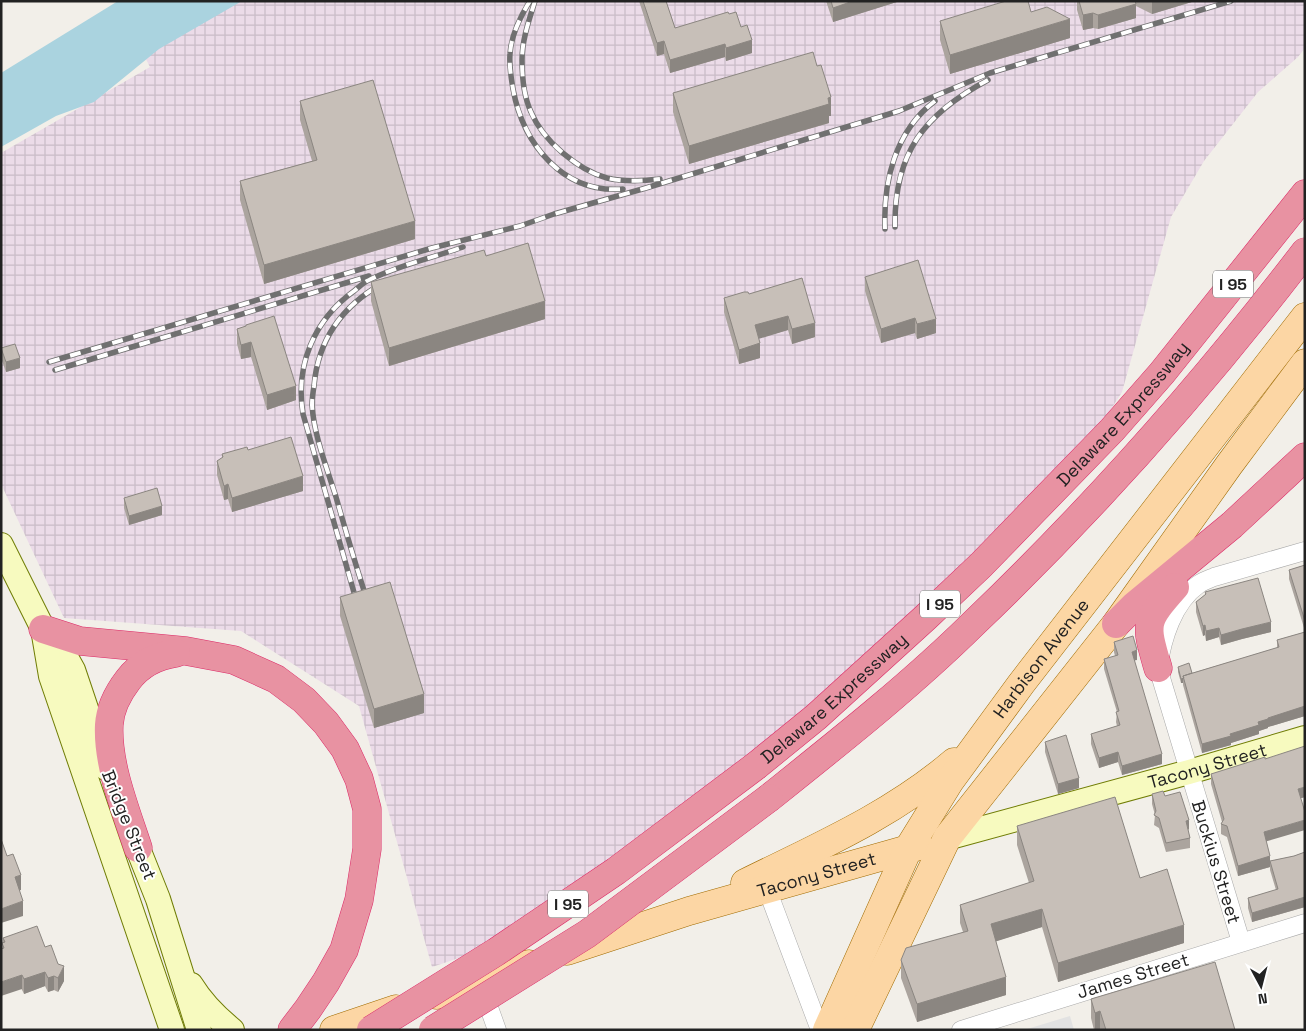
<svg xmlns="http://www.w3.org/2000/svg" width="1306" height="1031" viewBox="0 0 1306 1031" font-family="'Space Grotesk',sans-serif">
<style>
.industrial{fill:url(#industrial-grid)}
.parking{fill:#e2e2e2}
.water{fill:#aad3df}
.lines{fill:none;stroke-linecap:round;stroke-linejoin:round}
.street-casing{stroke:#a9a9a9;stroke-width:19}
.secondary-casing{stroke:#707d05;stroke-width:26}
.primary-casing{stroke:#a06b00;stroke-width:29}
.highway-casing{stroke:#dc2a67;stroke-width:29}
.street{stroke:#fff;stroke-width:18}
.secondary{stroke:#f7fabf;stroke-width:24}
.primary{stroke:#fcd6a4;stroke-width:28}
.highway{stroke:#e892a2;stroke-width:28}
.rail-casing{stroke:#707070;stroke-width:5.5}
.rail{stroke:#fff;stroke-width:4;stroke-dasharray:11;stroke-linecap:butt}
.highway-bridge-casing{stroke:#dc2a67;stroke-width:29;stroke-linecap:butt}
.highway-bridge{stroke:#e892a2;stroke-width:28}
.wall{fill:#aba49e}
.shaded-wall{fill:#8b8681}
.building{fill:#c7bfb8;stroke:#8b8681}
.labels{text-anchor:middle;stroke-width:4;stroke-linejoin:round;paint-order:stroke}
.shield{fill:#fff;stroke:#646464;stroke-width:1}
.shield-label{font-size:16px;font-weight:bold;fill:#222}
.street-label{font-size:18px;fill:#222;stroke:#fff}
</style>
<defs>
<pattern id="industrial-grid" width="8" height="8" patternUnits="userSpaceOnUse" patternTransform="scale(1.25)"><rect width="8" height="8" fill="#ebdbe8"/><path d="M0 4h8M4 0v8" fill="none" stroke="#c9bcc7"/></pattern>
</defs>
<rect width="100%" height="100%" fill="#f2efe9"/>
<!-- industrial -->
<path class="industrial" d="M116,1H1305V48L1298,57L1258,92L1204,161L1171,217L1122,392L1085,450L768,747L498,945L432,967L359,706L241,631L64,618L1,484V153L150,67Z"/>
<!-- parking -->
<path class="parking" d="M1070,1016L1074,1030H1024Z"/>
<!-- water -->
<path class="water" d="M118,1H242L159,49L94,102L56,116L1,147V73Z"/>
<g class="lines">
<defs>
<path id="street" d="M767,889L820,1030
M1241,942L1158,668C1162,639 1173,602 1199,584C1203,581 1209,579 1214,577L1305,551
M482,988L497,1030
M961,1030L1305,923"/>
<g id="secondary">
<path d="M1,545L43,629L63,652L73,670L106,768"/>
<path d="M43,629L51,676L172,1030"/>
<path d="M131,831L158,899L199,1030"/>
<path id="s1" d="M947,838L1189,772L1305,738"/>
<path d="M191,985C202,1003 216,1017 232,1030"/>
</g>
<g id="primary">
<path d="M745,883C818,847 892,815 954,762"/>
<path id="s2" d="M567,951L689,911L919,846"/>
<path d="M437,995L529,964"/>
<path d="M334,1030L396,1009"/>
<path id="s3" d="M827,1030L908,849L950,781L1021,684L1305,317"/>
<path d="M855,1030L947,838L1116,624L1229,465L1305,363"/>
</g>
<g id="highway">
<path d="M1116,624L1135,605L1232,525L1305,457"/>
<path d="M43,629L80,641L186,651L234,660L276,679L304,700L326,723L345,749L359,779L367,809V849L359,900L344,950L326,982L308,1009L292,1030"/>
<path d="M1158,668C1145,623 1144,622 1175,587"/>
<path id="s4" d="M757,765L816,717L926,617L981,565L1112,430L1162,373L1305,194"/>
<path d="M769,798C839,742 910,686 974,623C1094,508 1204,384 1305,252"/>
<path d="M138,848C126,811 107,765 109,725C110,709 118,693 128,680C140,664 156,656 176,653"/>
</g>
</defs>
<!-- street casing -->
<use href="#street" class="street-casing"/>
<!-- secondary casing -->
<use href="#secondary" class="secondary-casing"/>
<!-- primary casing -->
<use href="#primary" class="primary-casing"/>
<!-- highway casing -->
<use href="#highway" class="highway-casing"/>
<!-- street -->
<use href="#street" class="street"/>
<!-- secondary -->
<use href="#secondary" class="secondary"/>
<!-- primary -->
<use href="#primary" class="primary"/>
<!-- highway -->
<use href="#highway" class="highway"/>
<defs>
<path id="rail" d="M530,1C520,17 511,36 510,54C509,66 511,77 513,89C523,144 563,194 623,189
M535,1C529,20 522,40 522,60C522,77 524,97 531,112C543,141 578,170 607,178C624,182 643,181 660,179
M895,227C894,153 924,114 988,80
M885,229C883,182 895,131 935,101
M49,362L432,248L520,226L554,214L646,188L899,111L990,73L1231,1
M55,370L369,276
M367,600C356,566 346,532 336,497C327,468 314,436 312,405C312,399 313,392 314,386C318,339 342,306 383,283
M357,603L303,414C295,365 314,320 354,291C359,287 364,282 369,280C399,265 432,258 463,247"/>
</defs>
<!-- rail casing -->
<use href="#rail" class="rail-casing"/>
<!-- rail -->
<use href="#rail" class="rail"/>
<defs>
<path id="highway-bridge" d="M371,1030L496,952L616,871L757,765
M433,1030L587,934L769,798"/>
</defs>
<!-- highway-bridge casing -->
<use href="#highway-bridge" class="highway-bridge-casing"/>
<!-- highway-bridge -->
<use href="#highway-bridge" class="highway-bridge"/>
</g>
<!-- wall -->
<path class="wall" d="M639,1H666L675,28L729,14L741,27L752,53L726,61L725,57L670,73L664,54L657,56Z
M826,1H900L833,22Z
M1077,1H1195L1152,14L1136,6V18L1098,29L1093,28L1083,30L1077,10Z
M1031,12L1070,38L950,74L940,40V21Z
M673,93L831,116H829V123L689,164L673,112Z
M300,101L415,239L264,284L240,200V181L312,161L300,120Z
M486,256L545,319L389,366L371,301V282Z
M865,277L936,333L917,339L915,333L881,343L865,291Z
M802,278L815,337L792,344L788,330L759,338L760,358L739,364L724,312V298L749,294Z
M246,326L296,400L267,410L251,357L241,359L237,344V329Z
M1,348L20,368L6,372L1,358Z
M222,454L303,491L232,512L228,499L224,500L217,475V461L222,458Z
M124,498L162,515L129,525L124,508Z
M1305,565V631L1289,579V570Z
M1205,592L1271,632L1242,639L1221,645L1219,637L1206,641L1205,635L1203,636L1196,612V602L1205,595Z
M340,597L424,713L374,728L340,616Z
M1305,632V716L1268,727V728L1259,731V734L1231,743V745L1202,753L1183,685V683H1181L1178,672V667L1192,673L1277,648V640Z
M1114,642L1137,660H1134L1162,764L1122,775L1118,762L1099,768L1091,744V734L1117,726L1116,722L1117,712L1104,669V659L1115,656L1114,652Z
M1045,742L1079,788L1058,794L1045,752Z
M1265,759L1305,797L1301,798L1266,842L1270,861L1294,856L1305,852V907L1252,922L1248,908V898L1276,890L1270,870V867L1238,876L1227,837L1221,834V824L1222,822L1211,784V774Z
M1152,794L1165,796L1189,829L1188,830L1190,838V848L1166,852L1159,828L1154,825L1155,815L1152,804Z
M1017,826L1140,878L1184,943L1058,982L1042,927L996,941L1006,995L917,1022L901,978V960L963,932L960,923V905L1029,883L1017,845Z
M3,938L45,947L64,981L58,992L54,990L48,992L45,986L24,994L2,949Z
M1091,999L1235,1030H1094L1091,1018Z"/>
<!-- shaded-wall -->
<path class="shaded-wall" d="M853,1H900L833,22V8Z
M1152,1H1195L1152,14Z
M1136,4V18L1098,29V15Z
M1093,13V28L1083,30V15Z
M1070,19V38L950,74V55Z
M752,40V53L726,61V48Z
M664,41V54L657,56V43Z
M725,44V57L670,73V60Z
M831,97V116H829V123L689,164V146Z
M415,221V239L264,284V265Z
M545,301V319L389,366V348Z
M788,316V330L755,340V325Z
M915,318V333L881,343V329Z
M936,319V333L917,339V324Z
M815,323V337L792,344V329Z
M251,342V357L241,359V345Z
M760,343V358L739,364V350Z
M20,358V368L6,372V362Z
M296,386V400L267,410V395Z
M303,476V491L232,512V498Z
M228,484V499L224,500V486Z
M162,506V515L129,525V516Z
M1271,622V632L1242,639L1221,645V635L1242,629Z
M1205,625V635L1203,636V626Z
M1219,628V637L1206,641V631Z
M1137,650V660L1132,661V652Z
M1183,678V683H1181V679Z
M424,694V713L374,728V709Z
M1305,706V716L1268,727V728L1259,731V734L1231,743V745L1202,753V744L1230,734L1268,718Z
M1118,752V762L1099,768V758Z
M1162,754V764L1122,775V766Z
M1079,778V788L1058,794V784Z
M1305,787V797L1298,799V789Z
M1189,820V829L1186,830V821Z
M1305,820V830L1264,842V832Z
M1270,856V867L1238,876V866Z
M21,875V890L15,892V877Z
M1305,897V907L1252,922V913Z
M23,901V916L1,923V909Z
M1042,909V927L991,943V924Z
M1184,925V943L1058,982V963Z
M64,966V981L58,992V978Z
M45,972V986L24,994V979Z
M22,975V989L1,996V982Z
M54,976V990L48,992V978Z
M1006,977V995L917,1022V1004Z
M1100,1011V1030H1095V1013Z"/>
<!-- building -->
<path class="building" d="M643,1H666L675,28L728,12L729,14L736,12L741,27L747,25L752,40L726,48L725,44L670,60L664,41L657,43Z
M831,1H853L833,8Z
M1006,1H1028L1031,12L1047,7L1070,19L950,55L940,21Z
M1079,1H1135L1136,4L1098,15L1093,13L1083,15Z
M813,52L817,66L821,65L831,97L828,98L829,104L689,146L673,93Z
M373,80L415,221L264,265L240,181L317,160L300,101Z
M528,243L545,301L389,348L371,282L484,250L486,256Z
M918,260L936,319L917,324L915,318L881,329L865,277Z
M802,278L815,323L792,329L788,316L755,325L760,343L739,350L724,298L744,292H748L749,294Z
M274,316L296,386L267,395L251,342L241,345L237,329L246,326V325Z
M15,344L20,358L6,362L1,348Z
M291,437L303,476L232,498L228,484L224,486L217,461L223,457L222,454L247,447L248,450Z
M157,488L162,506L129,516L124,498Z
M1305,565V621L1289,570Z
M1258,578L1271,622L1242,629L1221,635L1219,628L1206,631L1205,625L1203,626L1196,602L1206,594L1205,592Z
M390,582L424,694L374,709L340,597Z
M1305,632V706L1268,718V719L1258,722L1259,725L1230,734L1231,736L1202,744L1183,676L1279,647L1277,640Z
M1133,636L1137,650L1132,652L1162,754L1122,766L1118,752L1099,758L1091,734L1120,725L1116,712L1119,711L1104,659L1118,655L1114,642Z
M1189,663L1192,673L1183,676L1184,678L1181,679L1178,667Z
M1066,735L1079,778L1058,784L1045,742Z
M1305,746V787L1298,789L1305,812V820L1264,832L1270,856L1238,866L1227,826L1221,824L1224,819L1211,774L1265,757V759Z
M1163,791L1165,796L1180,792L1189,820L1186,821L1190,838L1166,843L1159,818L1154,815L1156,811L1152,794Z
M1115,797L1140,878L1167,869L1184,925L1058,963L1042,909L991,924L1006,977L917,1004L901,960L906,948L968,931L960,905L1034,881L1017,826Z
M1,839L7,856L13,854L21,875L15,877L23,901L1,909Z
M1305,852V897L1252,913L1248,898L1278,889L1270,861L1294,856Z
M37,926L45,947L51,945L58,964L64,966L58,978L54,976L48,978L45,972L24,979L22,975L1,982V949L4,948L2,943L5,942L3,938Z
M1215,962L1235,1030H1106L1100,1011L1095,1013L1091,999Z"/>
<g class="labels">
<!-- shield labels -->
<g class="shield">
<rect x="1213" y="270.5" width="40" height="27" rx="4"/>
<rect x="920" y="590.5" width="40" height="27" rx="4"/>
<rect x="548" y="890.5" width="40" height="27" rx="4"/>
</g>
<g class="shield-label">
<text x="1233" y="290">I 95</text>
<text x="940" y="610">I 95</text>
<text x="568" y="910">I 95</text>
</g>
<!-- street labels -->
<g class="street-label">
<text dy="6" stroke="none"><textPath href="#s4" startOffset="508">Delaware Expressway</textPath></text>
<text dy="6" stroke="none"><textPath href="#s3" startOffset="431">Harbison Avenue</textPath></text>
<text dy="6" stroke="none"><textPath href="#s4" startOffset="102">Delaware Expressway</textPath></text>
<text dy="6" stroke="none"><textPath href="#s1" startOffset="270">Tacony Street</textPath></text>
<text transform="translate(129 825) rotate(68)" y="6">Bridge Street</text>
<text transform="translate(1216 862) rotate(73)" y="6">Buckius Street</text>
<text dy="6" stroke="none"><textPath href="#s2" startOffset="261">Tacony Street</textPath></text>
<text transform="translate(1133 976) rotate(-17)" y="6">James Street</text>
</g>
</g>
<!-- border -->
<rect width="1306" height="1031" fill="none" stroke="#222222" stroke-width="5"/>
<!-- north arrow -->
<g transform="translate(1261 986) rotate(173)" stroke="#ffffff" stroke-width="4" paint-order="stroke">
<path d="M0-4L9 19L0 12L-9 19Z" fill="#222222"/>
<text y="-8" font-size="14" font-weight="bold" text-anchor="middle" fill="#222222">N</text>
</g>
</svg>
